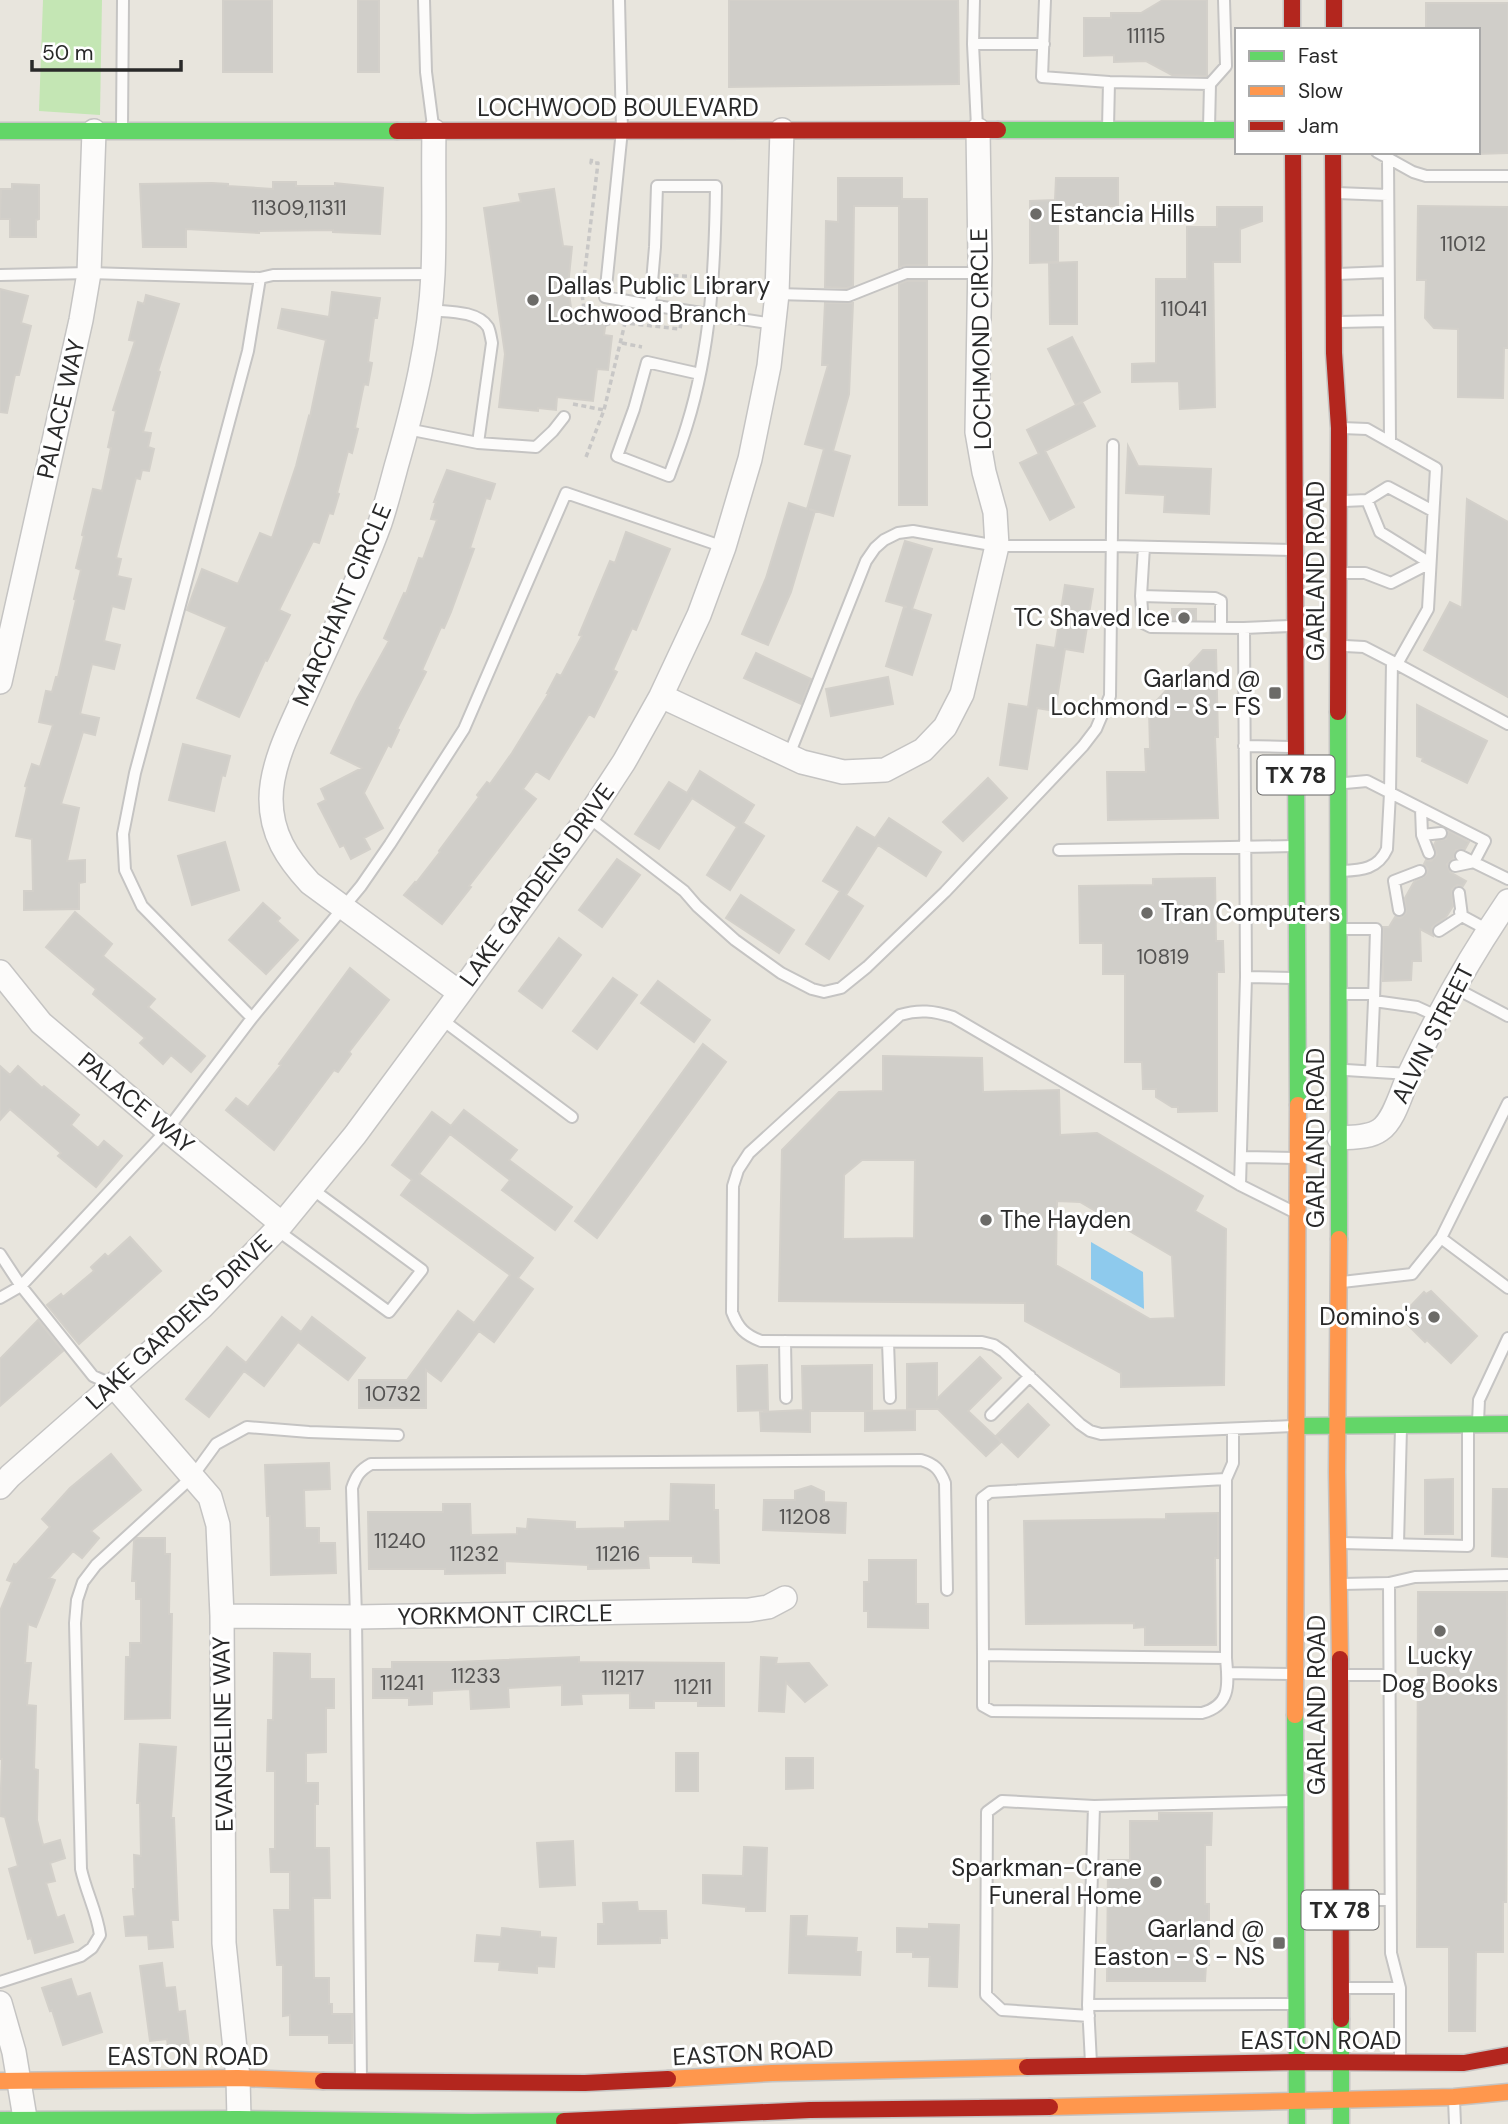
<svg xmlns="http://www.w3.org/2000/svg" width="1508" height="2124" viewBox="0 0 1508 2124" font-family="'DM Sans',sans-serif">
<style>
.green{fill:#c4e6b4}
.water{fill:#8ecaed}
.building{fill:#d0cec9;stroke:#d3d0ca;stroke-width:2;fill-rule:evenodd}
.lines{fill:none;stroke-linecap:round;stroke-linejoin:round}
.lane-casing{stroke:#c5c4c3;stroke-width:14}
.street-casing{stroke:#c5c4c3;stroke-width:26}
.fast-casing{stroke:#c5c4c3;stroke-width:19}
.slow-casing{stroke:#c5c4c3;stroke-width:19}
.jam-casing{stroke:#c5c4c3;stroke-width:19}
.path{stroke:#c8c7c6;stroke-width:3.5;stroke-dasharray:5 3.5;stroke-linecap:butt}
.lane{stroke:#fcfbfa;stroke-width:10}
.street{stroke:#fcfbfa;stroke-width:23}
.fast{stroke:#63d668;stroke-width:16}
.slow{stroke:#ff974d;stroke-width:16}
.jam{stroke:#b3261e;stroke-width:16}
.poi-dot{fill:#6c6b68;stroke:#fff;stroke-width:2.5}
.labels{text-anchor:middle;stroke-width:6;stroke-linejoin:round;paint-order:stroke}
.number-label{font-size:21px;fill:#545352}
.shield{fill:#fff;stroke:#696969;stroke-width:2}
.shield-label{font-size:23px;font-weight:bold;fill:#292929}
.street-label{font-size:24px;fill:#292929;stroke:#fff}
.poi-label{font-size:24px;fill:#292929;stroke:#fff;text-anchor:end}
</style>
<rect width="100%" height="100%" fill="#e8e5dd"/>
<!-- green -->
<path class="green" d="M43,0H102L100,115L39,111Z"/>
<!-- water -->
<path class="water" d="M1091,1242L1143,1272L1144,1309L1091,1279Z"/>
<!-- building -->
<path class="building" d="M223,0H272V72H223Z
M358,0H379V72H358Z
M729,0H958L959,84L729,87Z
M1163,0H1207V76L1172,75L1146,61L1114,62V55L1084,56V18H1111V13H1141Z
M1426,3H1508V153L1478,154V30H1426Z
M838,178H902V199H927V265H906L899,267V206H854L853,286L847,288L825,287L826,221L838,222Z
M1056,178H1118V206H1058V262L1030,263V201L1055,200Z
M273,182H296V186H335V183L383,188L380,234L333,232V230L259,231V233L186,229V247H143L140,184L212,183L228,184V186L273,189Z
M12,184L39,185V219L36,220V237H10V219H0L1,189H12Z
M554,189L563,246L572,247L568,286L572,315L606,320L604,335L612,336L608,370L597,369L593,401L557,397L556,410L538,408V411L499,407L505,354L484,208L521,202L519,194Z
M1418,206L1508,207V348H1504L1503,398L1458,397V329L1434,328L1425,318L1426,280H1417Z
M1217,207H1262V221L1240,229V262H1213L1215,407L1180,409L1179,381L1132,382V364L1156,363V279H1187V227H1217Z
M1077,262V324H1050L1049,263Z
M907,281H927V505H899V284Z
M0,289L28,296L21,323L31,326L19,375H15L7,413L0,412Z
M332,292L380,298L377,318H374L368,362L372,363L368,385L364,384L355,428L358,429L352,453L348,451L337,493L339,494L333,514L329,513L319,543L313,541L279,610L290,615L267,661L265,660L239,717L197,698L227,627L187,610L202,569L238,584L260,533L272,538L296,466L309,416L310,417L326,340L278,328L282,309L329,317Z
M146,295L179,304L158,371L160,372L143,432L151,433L148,447L154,449L149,471L142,470L140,479L136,478L116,558L121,559L117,576L131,579L124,609L112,606L104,641L120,645L114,669L92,664L80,714L99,718L95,735L83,732L61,804L79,808L67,861L85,860V882L79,883V909L24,910V891H33L32,839L16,836L27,787L25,786L32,764L40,767L53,725L39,722L46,691L52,692L56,677H58L76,600L74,599L81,570L76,568L84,536L82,535L93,489L102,491L111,448L108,447L116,411L113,410L135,341L129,340L138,302L144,304Z
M825,303H853L849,394L833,451L850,456L833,516L809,509L815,511L791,592L768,645L742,634L766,578L789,503L807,509L824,449L805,444L828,365H822Z
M1072,337L1100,392L1076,405L1048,349Z
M1082,402L1095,426L1045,451L1074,507L1050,520L1020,463L1039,454L1027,430Z
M1128,446L1138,466L1211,469L1209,514L1164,512L1165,495L1126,493Z
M447,470L495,484L490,499L486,498L470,548L474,549L451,612L444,628L441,627L422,670L426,672L397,729L399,730L391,747L388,745L364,793L383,828L364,838L370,849L351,859L344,845L340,847L318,804L326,800L321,789L362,768L331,753L357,699L389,641L384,638L404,593L406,594L419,558L423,559L437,520L431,519L436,502H434Z
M1467,499L1508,522V697L1424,650L1450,602L1462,608Z
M626,532L670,549L636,630L632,628L613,670L617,672L594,717L589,714L549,779L536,771L523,789L536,799L469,886L471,887L442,924L404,895L415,882L416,883L440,852L439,851L479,797L477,795L487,782L490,784L512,753L549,693H547L557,674L561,676L582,636L579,635L610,561L615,563Z
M905,541L932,549L912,609L931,615L912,675L886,666L904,607H907L886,601Z
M1065,585L1093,589L1083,652L1065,649L1055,711L1037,708L1027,769L1000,765L1009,704L1028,707L1037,645L1055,648Z
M1172,609H1196V620L1172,619Z
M1203,650H1216L1218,737H1215L1218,818L1108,820L1107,772H1146L1145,749H1150L1149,709Z
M756,653L811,679L801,704L744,678Z
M888,677L893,704L831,716L826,689Z
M1417,705L1487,741L1467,783L1422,761L1423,758L1417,756Z
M183,744L230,756L225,776L222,775L214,811L169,800Z
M700,771L754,805L743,823L764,836L730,890L707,875L737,827L692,798L659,849L635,834L669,782L687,793Z
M988,778L1007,798L963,841L943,822Z
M889,818L941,852L926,876L878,845L846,895L863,906L829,959L806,944L840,891L823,881L857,827L875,838Z
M1449,831L1469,842L1465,849L1456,850L1454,858L1447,864L1450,872L1466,881L1463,886L1457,885L1452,889L1453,906L1446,917L1432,927L1433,936L1420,929L1421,961H1412L1411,980L1383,981V927H1389L1395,917L1401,918L1406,913L1405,898L1414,882L1426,875L1428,869L1424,864L1426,860L1431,861L1435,857L1437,854L1434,845L1436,841L1446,839Z
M225,842L239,890L192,905L178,856Z
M617,859L640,875L602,927L579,910Z
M1215,878L1216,941H1223L1224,972H1217V1111L1178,1112V1107H1172L1156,1097V1089H1143L1142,1062H1125V974H1103V943H1080L1079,886L1153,885V879Z
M741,895L794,930L779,953L726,918Z
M263,903L280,918L277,921L298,940L266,974L229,940Z
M75,912L112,944L103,956L155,999L148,1007L205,1056L191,1072L171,1055L163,1064L140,1043L145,1038L93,994L96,989L46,947Z
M559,938L581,955L542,1008L519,991Z
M350,968L389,1000L349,1052L351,1054L338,1072L334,1070L274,1150L226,1110L236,1098L248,1107L281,1065L279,1064Z
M613,978L637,995L597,1049L573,1031Z
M658,981L710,1020L694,1042L641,1003Z
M703,1044L726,1062L597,1238L575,1221Z
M883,1056L982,1058L983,1092L1059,1090L1060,1135L1097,1133L1203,1196L1195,1211L1226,1229L1224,1385L1121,1387V1373L1025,1321V1303L779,1301L782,1150L839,1092L883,1091ZM862,1160H915L914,1238L843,1239L844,1175ZM1057,1201L1080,1202L1172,1256L1175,1318L1150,1319L1056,1265Z
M0,1066L10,1075L18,1066L42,1088L44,1086L79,1115L71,1125L98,1148L104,1141L122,1156L96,1187L58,1156L61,1153L10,1109L0,1120Z
M464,1110L517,1150L509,1160L572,1207L555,1230L502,1190L510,1180L450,1134L419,1174L533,1258L518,1278L533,1289L494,1342L479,1331L441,1381L426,1370V1408H359V1380H407L458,1311L474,1323L510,1275L401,1195L412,1180L392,1165L432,1112L451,1126Z
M130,1237L161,1271L79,1344L47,1305L61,1294L63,1297L94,1271L91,1267L105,1254L108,1257Z
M1431,1291L1477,1336L1451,1363L1427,1340L1425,1342L1400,1317L1424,1292L1426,1294Z
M282,1317L301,1332L312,1317L365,1358L348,1380L298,1342L264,1386L244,1371L209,1417L186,1399L227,1347L246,1363Z
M38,1320L63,1351L0,1406V1359Z
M980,1357L1001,1378L968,1411L1001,1442L986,1456L938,1409H907V1364L937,1363V1399Z
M767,1365L768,1410L738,1411L737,1366Z
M872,1365V1411H810V1432L761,1431L760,1412L803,1410L802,1366Z
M1028,1404L1049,1425L1018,1457L996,1436Z
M915,1410V1430L865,1431V1411Z
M111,1454L141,1490L91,1531L99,1538L82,1558L73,1551L49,1578L55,1580L36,1627L28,1624L25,1663H31L27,1705L36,1706L34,1769L38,1770L37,1820L43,1845L60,1840L65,1858L50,1863L55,1881L46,1883L57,1918L64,1915L73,1942L35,1953L31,1938L28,1939L9,1869L18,1866L5,1817L0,1816L2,1759H0V1611L12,1582L7,1580L14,1564L16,1565L50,1527L42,1519L70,1488Z
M329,1463L330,1489L304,1490L305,1528H319V1543H335L336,1573L271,1575L270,1516H267L265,1465Z
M1453,1479V1534H1425V1480Z
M671,1484L714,1485V1510H718L719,1563L693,1562V1556H648L649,1568L588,1569V1565L505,1561V1573L445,1574V1569H369L368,1512H443V1504H470L471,1535L517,1534V1528L527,1529L528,1519L575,1522V1529L625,1528V1522L670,1521Z
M811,1486L824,1492V1502L846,1503L845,1533L763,1530L764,1500H795V1491Z
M1493,1489H1508V1557L1492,1556Z
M1218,1513V1558H1215L1216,1645H1145V1627L1134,1628V1623L1026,1624L1024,1521L1166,1519V1514Z
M137,1538H165V1554H170L169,1614H172L170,1718L125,1719L126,1657H130V1643H141V1599H136V1581H132L134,1541Z
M869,1560H916V1604H928V1628L868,1627V1611H864V1582H869Z
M1418,1592H1507L1506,1902H1503V1952H1476L1475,2031H1449V1947H1417Z
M274,1653L310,1654V1679H334V1708H326V1752L306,1753V1783H318V1804H315V1848H329L330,1898H313L314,1978H329V2004H332V2014H352V2043H329V2035H290V2015L283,2016V1965H277L274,1910H290V1872H271L270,1849H275V1771H267L268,1720H273Z
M579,1657V1662L724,1663V1706H698V1701H654V1708H630V1693L581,1694L582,1704L562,1705V1685L508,1688L509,1707L471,1709L470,1689L432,1691V1704L409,1705V1698H373V1669H392V1662H455Z
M761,1657L777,1658L776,1664L809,1663L827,1685L805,1702L786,1682L784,1712L759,1711Z
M140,1744L176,1747L171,1818H174L178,1920H171L173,1947L149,1949L148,1935L126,1936L124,1917L135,1916L133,1889H135L134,1855L141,1856L140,1803H137Z
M676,1753H698V1791H676Z
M786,1758H813V1788L786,1789Z
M1159,1813H1212L1211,1845H1205V1904H1209V1965H1206L1205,1981H1107L1108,1860H1130V1821H1159Z
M573,1841L575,1885L540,1887L537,1843Z
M744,1847L767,1848L765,1911H746V1907L703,1903V1875L743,1876Z
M637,1902L638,1911H666L667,1938H660V1943L598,1944V1924H604L603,1903Z
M791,1916H807L806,1936L857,1938L856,1952H861L860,1975L789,1973Z
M929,1924L959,1925L957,1987L929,1986L930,1957H913V1952H897V1928L929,1929Z
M502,1928L540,1932V1937L556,1938L554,1967L537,1966V1973L499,1970L500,1962L475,1961L477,1935L501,1937Z
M162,1963L165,1988L175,1987L178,2012L185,2011L189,2045L168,2047L167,2039L150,2041L140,1966Z
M71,1979L77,1997L90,1993L102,2032L63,2045L52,2010L50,2011L42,1988Z"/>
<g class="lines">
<defs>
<path id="lane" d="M424,0L426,72L433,126
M619,0L622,130L605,297L650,305L655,247L657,186H716C715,267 711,348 687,425C682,442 675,459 669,476L617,456L634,409L647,362L700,374
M974,0L973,44L977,127
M1045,0L1042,77L1109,82L1108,128
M973,44H1044
M1109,82L1210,84
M122,127L123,0
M1209,128L1210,84L1226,66L1224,0
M1377,152L1413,172L1426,176H1508
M1388,159L1390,442
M1337,193L1388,195
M1337,274L1388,272
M0,275L89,273L260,278
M777,294L848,296L906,273H980
M650,305L774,324
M430,310C446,312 477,310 488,327C490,331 491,338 492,343L478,443
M1339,322L1388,321
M1342,428L1367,429L1436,468L1428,609L1397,664L1508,724
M407,429L478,443L536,447L553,431L564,417
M1367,500L1380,532L1430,563
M1344,501L1367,500L1388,487L1433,511
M1144,547L1141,596L1143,623L1151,627L1244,628L1290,626
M1342,573H1365L1391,583L1430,563
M1141,596L1215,598L1221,601V628
M1345,646L1364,647L1397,664
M1244,746L1290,747
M789,755L866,561L875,548L884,540L898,533L913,531L997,546H1113L1292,550
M1345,783L1367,781L1485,841L1474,862L1455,866
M1421,809L1422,835L1429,853
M588,817L684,891L697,906L735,940L781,973L812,989L824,992L841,988L867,967L945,892L1083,746L1096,729L1110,696L1113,445
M1422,835L1441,833
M1059,850L1294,846
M1461,856L1508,879
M1342,871C1362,870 1378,869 1387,849L1390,793L1392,662
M1459,893L1462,916L1488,930
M1399,910L1394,881L1420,871
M1343,929H1376L1374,1001L1417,1007L1439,1017
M1439,931L1462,916L1460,912
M1246,977L1292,978
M1455,988L1508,1016
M1344,994H1374
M252,1018L142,906L125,870L123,834L135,773L248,351L260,278L273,275L433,274
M441,1019L572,1117
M1346,1070L1409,1074
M1371,1071L1374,1001
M1508,1103L1441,1238L1508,1288
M1241,1157L1294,1158
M1240,1185L1246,977L1244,628
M1292,1211L1240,1185L953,1017C934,1011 919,1009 900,1015L749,1153L738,1170L733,1186L732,1312C738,1328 745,1335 761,1341L982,1342L994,1345L1004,1352L1080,1424L1090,1431L1101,1434L1293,1426
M277,1230L389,1312L422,1270L312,1189
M0,1254L21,1286L93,1376L113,1385
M1342,1282L1412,1274L1441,1238
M0,1298L21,1286L167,1130L252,1018L361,886L390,844L464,729L566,493L724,547
M785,1341L786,1398
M888,1342L890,1398
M991,1415L1030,1376
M1478,1422L1479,1400L1508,1338
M1226,1479L990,1492L982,1498L983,1655L1226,1658V1479L1233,1463V1429
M1342,1543L1468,1546V1426
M1398,1544L1401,1428
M1389,1583L1391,1953L1400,1988V2061
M1342,1584L1389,1583L1415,1577L1508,1575
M983,1655V1706L992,1711L1202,1713C1232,1705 1228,1683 1226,1658
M1227,1673L1291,1674
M1346,1675H1389
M1347,1900H1390
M0,1982L81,1956L92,1948L100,1935C97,1912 86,1892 81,1869L75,1623L77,1600L83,1582L96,1565L192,1477L216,1444L247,1427L309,1432L398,1435
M1344,1988H1400
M1088,2005L1292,2004
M1089,2016L1002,2010L986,1995L987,1812L1002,1801L1094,1806
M1091,2063L1088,2005L1094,1806L1291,1801
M361,2080L356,1617L352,1488C356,1476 360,1470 371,1464L921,1460C935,1464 940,1470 945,1483L947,1590
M1454,2099L1455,2124"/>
<path id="street" d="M434,131C433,179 435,227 433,274C430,340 414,405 396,467C391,486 386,505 380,523C360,578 334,631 310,684C295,718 271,761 271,799C271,834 287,858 310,883L460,993
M0,682L81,320L89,273L94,131
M661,696L802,762L843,772L885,770L923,750L945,727L962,694L997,546L995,512L984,472L977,432L980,258L978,130
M0,972L41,1023L167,1130L282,1224
M1339,1138C1352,1137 1369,1138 1380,1130C1395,1120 1402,1089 1410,1073C1438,1014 1471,955 1508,901
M114,1386L210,1497L218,1525L222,1616L224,1943L238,2078L239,2119
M0,1487L10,1476L202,1307L282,1224L355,1135L460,993L588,817L624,762L661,696L699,615L724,547L750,459L769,366L777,294L782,130
M222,1616L356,1617L749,1610L768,1607L785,1598
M0,2003L14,2052L26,2124"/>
<path id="fast" d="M998,130H1237
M0,131H397
M1338,712L1339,1239
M1296,764L1298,1105
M1296,1426L1508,1424
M1295,1715L1297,2124
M1341,2019V2124
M0,2120L239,2119L472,2122L564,2121"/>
<path id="slow" d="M1339,1239L1337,1472L1340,1659
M1295,1715L1298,1105
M668,2079L772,2073L1027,2067
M0,2081L238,2078L323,2081
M1050,2107L1454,2097L1508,2092"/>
<path id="jam" d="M1292,0V30
M1334,0V30
M397,131L998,130
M1293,152L1296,764
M1333,152L1334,353L1339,428L1338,712
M1340,1659L1341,2019
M1027,2067L1297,2062L1464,2063L1508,2055
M323,2081L585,2083L668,2079
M564,2121L810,2110L1050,2107"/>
</defs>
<!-- lane casing -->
<use href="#lane" class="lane-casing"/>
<!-- street casing -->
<use href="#street" class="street-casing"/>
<!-- fast casing -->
<use href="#fast" class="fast-casing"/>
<!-- slow casing -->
<use href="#slow" class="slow-casing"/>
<!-- jam casing -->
<use href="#jam" class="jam-casing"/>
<!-- path -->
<path class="path" d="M665,275L700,277
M684,295L685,276
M585,317L582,294L598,163H591L592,156
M598,324L599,319
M581,325L586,323
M605,325L616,322L680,329L681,323
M622,343L642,347
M573,404L604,410
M586,457L604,410L625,323"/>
<!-- lane -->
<use href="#lane" class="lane"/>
<!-- street -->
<use href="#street" class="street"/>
<!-- fast -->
<use href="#fast" class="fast"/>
<!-- slow -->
<use href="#slow" class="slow"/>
<!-- jam -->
<use href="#jam" class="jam"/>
</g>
<!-- markers -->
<g class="poi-dot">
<circle cx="1036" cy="214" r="7"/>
<circle cx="533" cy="300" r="7"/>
<circle cx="1184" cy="618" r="7"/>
<rect x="1268" y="686" width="14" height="14" rx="3.5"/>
<circle cx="1147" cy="913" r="7"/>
<circle cx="986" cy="1220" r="7"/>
<circle cx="1434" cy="1317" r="7"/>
<circle cx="1440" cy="1631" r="7"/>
<circle cx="1156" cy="1882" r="7"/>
<rect x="1272" y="1936" width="14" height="14" rx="3.5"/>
</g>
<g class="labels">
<!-- number labels -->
<g class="number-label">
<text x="1146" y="43">11115</text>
<text x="299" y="215">11309,11311</text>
<text x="1463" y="251">11012</text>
<text x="1184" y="316">11041</text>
<text x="1163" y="964">10819</text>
<text x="393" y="1401">10732</text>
<text x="805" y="1524">11208</text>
<text x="400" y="1548">11240</text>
<text x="474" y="1561">11232</text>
<text x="618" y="1561">11216</text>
<text x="476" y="1683">11233</text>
<text x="623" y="1685">11217</text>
<text x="402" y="1690">11241</text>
<text x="693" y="1694">11211</text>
</g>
<!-- shield labels -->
<g class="shield">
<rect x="1257.5" y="755.5" width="77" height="39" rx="5"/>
<rect x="1301.5" y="1890.5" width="77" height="39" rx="5"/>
</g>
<g class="shield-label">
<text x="1296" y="783">TX 78</text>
<text x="1340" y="1918">TX 78</text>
</g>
<!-- street labels -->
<g class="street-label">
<text x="618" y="116">LOCHWOOD BOULEVARD</text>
<text transform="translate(981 339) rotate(-91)" y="8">LOCHMOND CIRCLE</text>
<text transform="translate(61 409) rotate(-77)" y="8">PALACE WAY</text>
<text transform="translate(1316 571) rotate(-90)" y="8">GARLAND ROAD</text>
<text transform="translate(342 605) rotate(-67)" y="8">MARCHANT CIRCLE</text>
<text transform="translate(537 885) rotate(-54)" y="8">LAKE GARDENS DRIVE</text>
<text transform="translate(1433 1034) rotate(-63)" y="8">ALVIN STREET</text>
<text transform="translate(136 1103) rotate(40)" y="8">PALACE WAY</text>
<text transform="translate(1316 1138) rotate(-90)" y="8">GARLAND ROAD</text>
<text transform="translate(179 1322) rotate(-43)" y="8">LAKE GARDENS DRIVE</text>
<text transform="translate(505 1615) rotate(-1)" y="8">YORKMONT CIRCLE</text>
<text transform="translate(1317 1705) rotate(-90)" y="8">GARLAND ROAD</text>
<text transform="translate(223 1734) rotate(-91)" y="8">EVANGELINE WAY</text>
<text x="1321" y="2049">EASTON ROAD</text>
<text transform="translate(753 2053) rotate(-3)" y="8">EASTON ROAD</text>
<text x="188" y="2065">EASTON ROAD</text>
</g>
<!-- poi labels -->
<g class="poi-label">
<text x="1050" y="222" text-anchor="start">Estancia Hills</text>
<text x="547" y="294" text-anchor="start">Dallas Public Library<tspan x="547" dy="28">Lochwood Branch</tspan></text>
<text x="1170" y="626">TC Shaved Ice</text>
<text x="1261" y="687">Garland @<tspan x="1261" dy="28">Lochmond - S - FS</tspan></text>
<text x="1161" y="921" text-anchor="start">Tran Computers</text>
<text x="1000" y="1228" text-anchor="start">The Hayden</text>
<text x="1420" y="1325">Domino's</text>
<text x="1440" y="1664" text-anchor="middle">Lucky<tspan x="1440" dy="28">Dog Books</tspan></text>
<text x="1142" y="1876">Sparkman-Crane<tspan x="1142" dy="28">Funeral Home</tspan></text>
<text x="1265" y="1937">Garland @<tspan x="1265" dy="28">Easton - S - NS</tspan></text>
</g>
</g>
<!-- legend -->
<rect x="1235" y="28" width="245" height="126" fill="#ffffff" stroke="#a9a9a9" stroke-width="2"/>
<rect x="1249" y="51" width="35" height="10" fill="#63d668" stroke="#a9a9a9" stroke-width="2"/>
<text x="1298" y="63" font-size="21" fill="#292929">Fast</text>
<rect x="1249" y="86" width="35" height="10" fill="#ff974d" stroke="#a9a9a9" stroke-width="2"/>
<text x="1298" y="98" font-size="21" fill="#292929">Slow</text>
<rect x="1249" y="121" width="35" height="10" fill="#b3261e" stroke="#a9a9a9" stroke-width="2"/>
<text x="1298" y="133" font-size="21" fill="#292929">Jam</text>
<!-- scale -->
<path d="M32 60v10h149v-10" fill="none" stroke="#292929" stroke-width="3.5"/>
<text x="42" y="60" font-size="21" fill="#292929" stroke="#ffffff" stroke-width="5" paint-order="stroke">50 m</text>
</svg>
